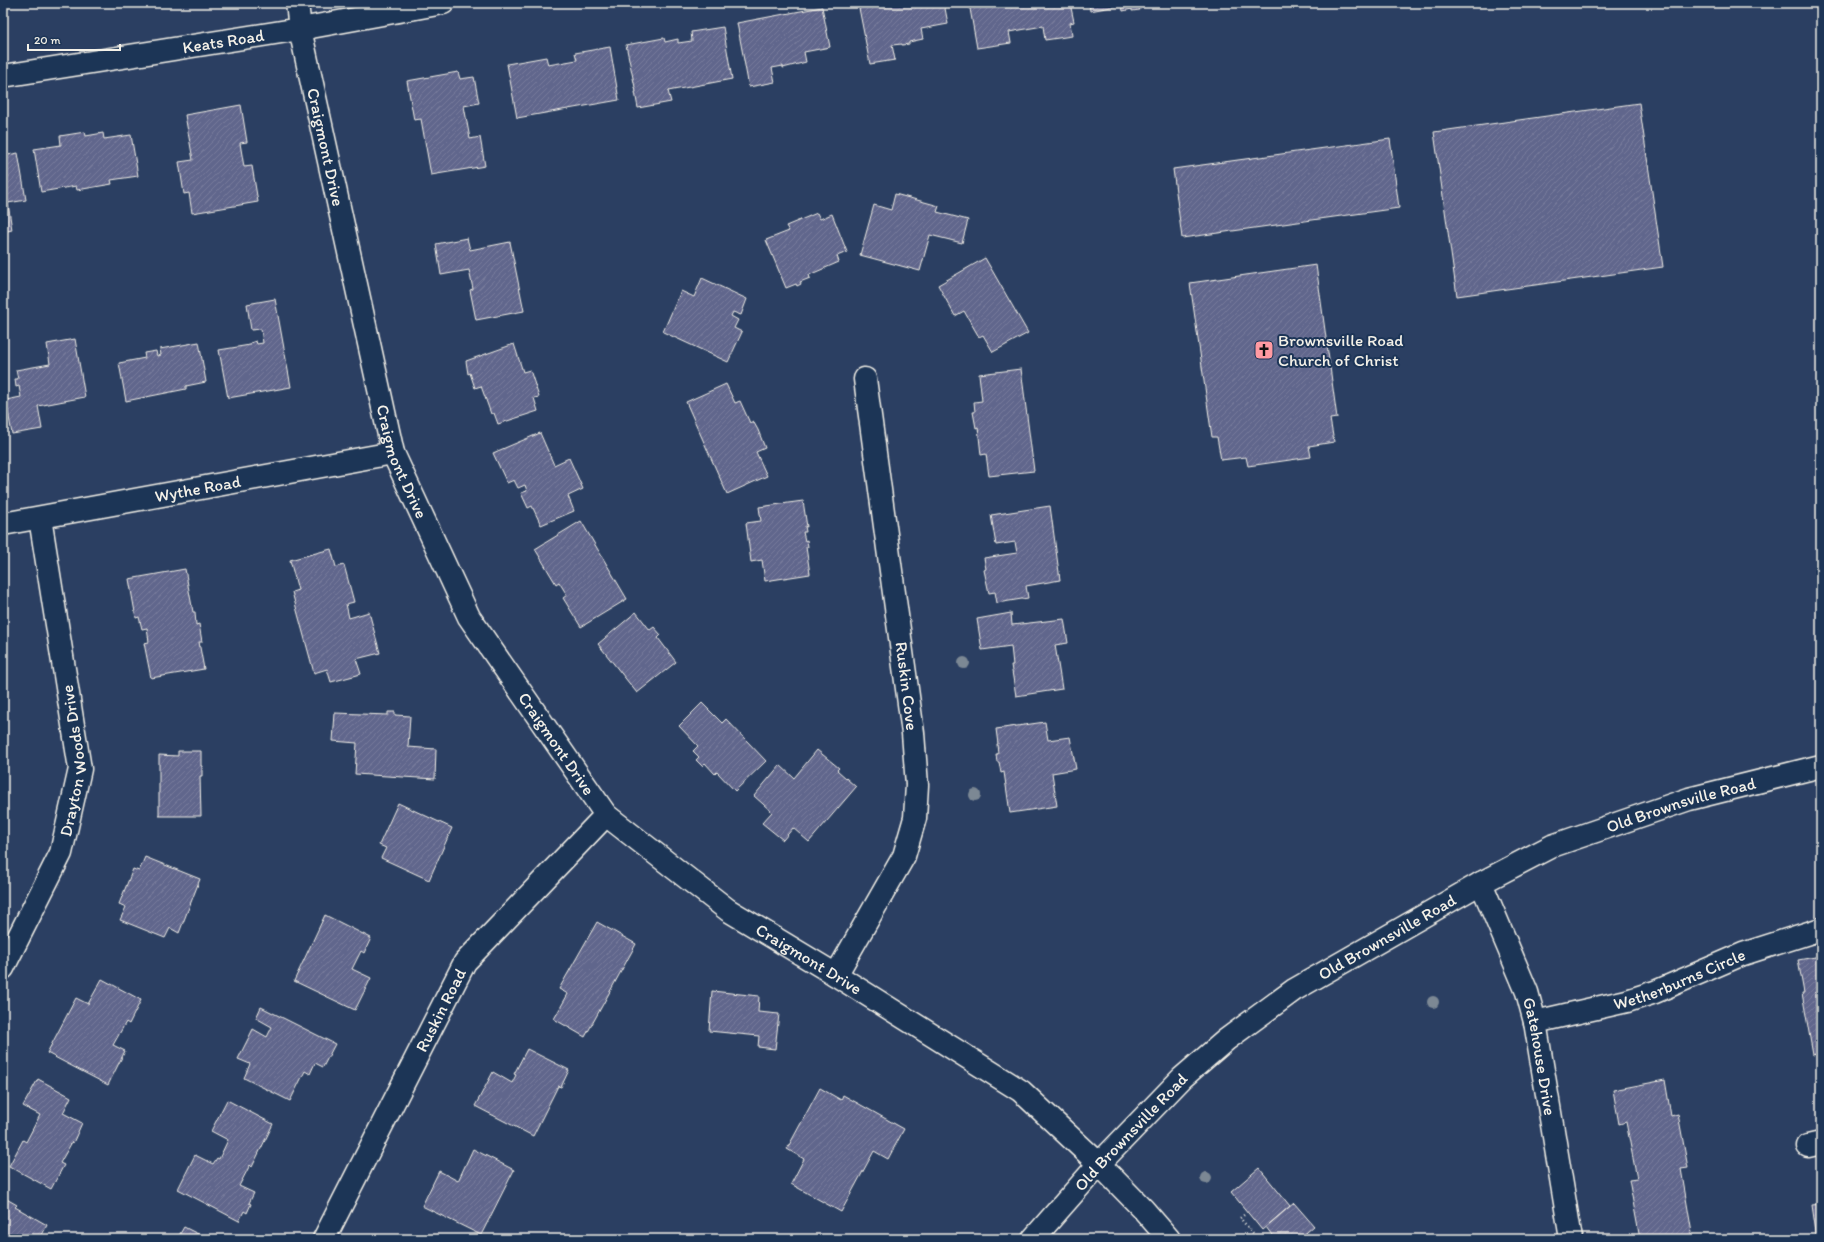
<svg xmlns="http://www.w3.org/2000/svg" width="1824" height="1242" viewBox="0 0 1824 1242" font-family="Itim,sans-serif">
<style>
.building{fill:url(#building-hatch);stroke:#f4f1e8}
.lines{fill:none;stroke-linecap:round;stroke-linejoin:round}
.street-casing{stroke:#f4f1e8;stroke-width:25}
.secondary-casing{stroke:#f4f1e8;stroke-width:25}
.path{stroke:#f4f1e8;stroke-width:2.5;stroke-dasharray:1 3;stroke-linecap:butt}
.street{stroke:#1d3557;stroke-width:22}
.secondary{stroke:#1d3557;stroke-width:22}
.tree{fill:#7c8894}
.labels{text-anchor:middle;stroke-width:4;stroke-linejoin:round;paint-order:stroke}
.street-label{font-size:17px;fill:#f4f1e8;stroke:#1d3557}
.poi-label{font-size:17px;fill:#f4f1e8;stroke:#1d3557;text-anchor:start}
</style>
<defs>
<pattern id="building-hatch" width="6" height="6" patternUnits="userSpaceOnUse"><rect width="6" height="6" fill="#61668c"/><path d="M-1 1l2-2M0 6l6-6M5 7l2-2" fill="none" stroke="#787c9c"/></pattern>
</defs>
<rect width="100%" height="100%" fill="#2b3f62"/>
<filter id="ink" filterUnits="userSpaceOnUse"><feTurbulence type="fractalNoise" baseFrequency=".025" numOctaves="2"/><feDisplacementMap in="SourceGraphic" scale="8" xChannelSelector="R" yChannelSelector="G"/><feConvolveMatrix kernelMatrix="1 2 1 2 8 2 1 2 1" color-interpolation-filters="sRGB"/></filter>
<g filter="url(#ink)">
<!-- building -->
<path class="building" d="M858,3H944L948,24L921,29L923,39L909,42V44L902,45V44L892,45L895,60L870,64Z
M969,3H1070L1074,22L1070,23L1072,36L1045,40L1043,26L1009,32L1011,43L977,48Z
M1089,3H1160V4L1139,7L1140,10L1132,11V9L1123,11L1122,5L1090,11Z
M822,7L830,47L804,52L806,62L783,68V66L772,68L775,82L749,87L737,23Z
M723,27L732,79L668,91L671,102L638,108L635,92H636L626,45L664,38L665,42L678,39V43L692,41L691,32Z
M610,47L619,100L517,118L507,64L546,57L548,65L577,60L575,53Z
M458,72L460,79L474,77L479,103L464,106L470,139L480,137L485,166L431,175L421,119L414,120L407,81Z
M1639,103L1663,267L1457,296L1434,132Z
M241,105L247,142L240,143L244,167L252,166L258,202L192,213L189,193L184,194L179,162L193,160L185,115Z
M85,132L86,136L103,133L104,139L131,135L138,176L111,180L112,184L77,190L76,186L41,192L34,149L61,145L60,136Z
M1390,139L1399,208L1182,238L1173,169Z
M18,153L26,200L8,203L12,230L3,232V156Z
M895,194L939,206L937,212L968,220L962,243L930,235L920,271L860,255L874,205L891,210Z
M817,213L820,219L832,214L847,252L837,256L839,262L809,275L810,278L800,282L801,284L797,286L796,284L786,288L766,240L789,231L786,226Z
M467,238L470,250L510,242L524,311L476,320L470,290L473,289L469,270L441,275L436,244Z
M985,258L1028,333L993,352L983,335L979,337L964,311L955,316L938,285Z
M1316,265L1337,418L1330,419L1334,442L1309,446L1311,457L1248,466L1246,457L1221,460L1217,437H1212L1190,283Z
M702,278L747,299L741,315L733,312L731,316L738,320L734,328L742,332L728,362L663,332L681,291L694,297Z
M275,299L291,387L228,398L219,350L250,345V343L256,341L257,344L263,343L261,329L251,330L247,304Z
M75,339L85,397L38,406L42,429L12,434L6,400L21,397L19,386L16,387L15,379H18L16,370L50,364L47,344Z
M199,342L206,382L186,386V389L126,401L119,363L145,358L144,353L156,351L157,356L161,355L160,349Z
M514,344L523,372L530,370L539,397L534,398L538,411L498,424L494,413L491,414L481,386L475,388L470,373L468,374L466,361Z
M1021,369L1034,471L989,476L986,454L981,455L978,427L976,428L973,412H975L974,402L982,401L979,374Z
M726,384L735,403L740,401L750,423L753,421L758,430L765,448L756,452L767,476L727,494L686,402Z
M540,433L554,465L569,458L583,489L568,496L574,511L541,525L532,506L528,508L521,493L527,491L525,485L518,488L514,480L507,483L493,453Z
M803,501L807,527L805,526L806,532H803L805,541L807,540L808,547H806L810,574L765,581L762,560L751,562L746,523L761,521L759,507Z
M1050,506L1060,580L1026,586L1028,598L997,603L995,592L989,593L984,570L986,569L984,558L1017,553L1015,542L996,545L991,515Z
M581,521L627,599L581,627L563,598L567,595L559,582L556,584L535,549Z
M331,549L336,567L344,565L354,602L346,604L349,618L369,612L380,653L356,659L361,674L331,682L327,669L314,673L292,592L298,590L290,560Z
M185,569L193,612H195L196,625L199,624L202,642H199L204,669L151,678L144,643L149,642L147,628L142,629L139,617L136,618L129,579Z
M636,612L650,630L654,627L661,635L658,638L676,662L637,693L598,644Z
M1011,613L1012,625L1064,619L1068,643L1055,645L1062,689L1016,696L1011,665H1013L1011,646L982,650L977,619Z
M702,703L722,723L726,719L766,761L735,791L717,772L715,774L705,763L702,766L696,760L699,757L693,751L698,746L679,726Z
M388,712H395V715L410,716L408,747L436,749L435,779L355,774L357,743L333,741L335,713L388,715Z
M1045,722L1048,740L1070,737L1076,769L1052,773L1057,806L1010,813L1004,772L1001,773L999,762H997L996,754H998L997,744H998L996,729Z
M817,750L839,768L837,770L856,787L809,842L793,828L783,840L762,823L772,812L754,796L780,765L794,778Z
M178,751H201V766H202V776H200L201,816H159V755L178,756Z
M398,803L452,828L429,880L381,858L386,848L379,845Z
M145,857L200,879L179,933L170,928L165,938L120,920L126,907L119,904L133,869L139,871Z
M325,915L371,938L364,953L361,951L352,969L371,978L355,1010L294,981Z
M597,922L636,944L585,1037L554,1019L568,994L559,989Z
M1821,956V1080L1816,1054L1813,1055L1802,993H1804L1798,960Z
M102,979L141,1000L129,1024L126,1022L113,1045L125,1051L108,1085L47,1053L76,998L88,1004Z
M712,991L759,996L758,1012L779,1014L775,1049L758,1047L759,1036L709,1031Z
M261,1007L335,1044L323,1067L315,1063L310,1074L305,1071L290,1101L244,1078L250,1064L238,1059L253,1029L267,1037L272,1027L256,1018Z
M527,1049L569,1070L561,1087L558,1086L533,1136L475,1106L493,1072L512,1083L516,1075L514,1074Z
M38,1079L71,1097L63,1113L82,1123L73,1143L72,1142L60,1163L64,1165L51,1189L9,1166L23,1140L26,1142L40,1115L23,1106Z
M1665,1080L1671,1116L1678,1114L1688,1168L1681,1169L1693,1239H1640L1629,1180L1637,1179L1626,1122L1619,1124L1613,1090Z
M820,1088L841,1100L843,1095L904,1129L888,1159L874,1151L841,1212L791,1184L804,1159L787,1149Z
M227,1100L273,1124L252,1167L250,1165L239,1186L254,1193L249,1203L251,1204L247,1213L244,1211L239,1221L178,1189L195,1155L213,1164L217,1158L219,1159L228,1140L211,1131Z
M473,1149L514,1170L481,1235L422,1206L439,1171L458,1181Z
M1259,1168L1290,1206L1262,1230L1231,1192Z
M3,1197L17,1205L15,1207L47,1225L40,1239H3Z
M1294,1203L1314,1226L1299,1239H1275L1266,1227Z
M1821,1204V1239H1817L1812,1205Z
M184,1227L208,1239H177Z"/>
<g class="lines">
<defs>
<g id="street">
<path id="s1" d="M297,3L300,29L393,453L469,617L606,815L728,910L836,975L1021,1091L1099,1164L1143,1209L1169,1239"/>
<path id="s2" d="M3,76L300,29L443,3"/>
<path id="s3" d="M3,524L393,453"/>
<path id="s4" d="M1481,883L1527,992L1535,1022L1571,1239"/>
<path id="s5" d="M3,968L61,853L80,769L40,518"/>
<path d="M836,975L904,856L915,818L917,785L913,733L865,379"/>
<path id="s6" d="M1535,1022L1627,1001L1655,992L1743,954L1821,929"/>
<path d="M1808,1146L1821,1143"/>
<path id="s7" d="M324,1239L465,962L606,815"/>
</g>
<g id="secondary">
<path id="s8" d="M1033,1239L1099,1164L1182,1078L1226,1040L1294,990L1481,883L1552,846L1689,799L1821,766"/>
</g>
</defs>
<!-- street casing -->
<use href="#street" class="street-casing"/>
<!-- secondary casing -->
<use href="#secondary" class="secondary-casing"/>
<!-- path -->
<path class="path" d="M1244,1215L1240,1218L1258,1239"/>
<!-- street -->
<use href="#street" class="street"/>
<!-- secondary -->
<use href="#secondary" class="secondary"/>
</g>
<!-- trees -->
<g class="tree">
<circle cx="964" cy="663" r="6"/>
<circle cx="975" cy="795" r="6"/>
<circle cx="1433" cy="1002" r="6"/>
<circle cx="1206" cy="1178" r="6"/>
</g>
</g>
<!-- icons -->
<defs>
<symbol id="church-square" viewBox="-11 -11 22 22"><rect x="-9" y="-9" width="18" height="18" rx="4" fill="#ff9aa2" stroke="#1d3557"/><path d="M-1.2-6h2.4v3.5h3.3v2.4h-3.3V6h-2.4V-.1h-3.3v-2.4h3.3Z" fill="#111"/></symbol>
</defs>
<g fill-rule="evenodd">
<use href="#church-square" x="1253" y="339" width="22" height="22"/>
</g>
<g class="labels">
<!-- street labels -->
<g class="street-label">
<text dy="6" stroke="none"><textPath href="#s2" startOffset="223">Keats Road</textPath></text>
<text dy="6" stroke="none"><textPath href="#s1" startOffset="147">Craigmont Drive</textPath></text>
<text dy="6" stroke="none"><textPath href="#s1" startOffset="471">Craigmont Drive</textPath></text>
<text dy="6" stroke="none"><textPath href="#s3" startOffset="198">Wythe Road</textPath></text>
<text transform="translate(907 686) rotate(83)" y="6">Ruskin Cove</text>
<text dy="6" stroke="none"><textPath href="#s1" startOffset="795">Craigmont Drive</textPath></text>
<text dy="6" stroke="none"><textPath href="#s5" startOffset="223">Drayton Woods Drive</textPath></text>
<text dy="6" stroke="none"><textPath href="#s8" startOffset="793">Old Brownsville Road</textPath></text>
<text dy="6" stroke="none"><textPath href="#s8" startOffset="469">Old Brownsville Road</textPath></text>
<text dy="6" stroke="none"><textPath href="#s1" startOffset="1131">Craigmont Drive</textPath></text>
<text dy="6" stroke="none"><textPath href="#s6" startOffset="151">Wetherburns Circle</textPath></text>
<text dy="6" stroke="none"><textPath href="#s7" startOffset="257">Ruskin Road</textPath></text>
<text dy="6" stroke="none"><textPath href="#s4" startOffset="184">Gatehouse Drive</textPath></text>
<text dy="6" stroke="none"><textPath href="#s8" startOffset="145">Old Brownsville Road</textPath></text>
</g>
<!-- poi labels -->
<g class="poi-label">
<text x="1278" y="346">Brownsville Road<tspan x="1278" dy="20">Church of Christ</tspan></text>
</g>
</g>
<!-- margin -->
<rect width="1824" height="1242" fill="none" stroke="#1d3557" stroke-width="16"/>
<rect x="8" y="8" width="1808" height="1226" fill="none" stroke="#f4f1e8" stroke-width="1.5" filter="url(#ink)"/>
<!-- scale -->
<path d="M28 44v6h92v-6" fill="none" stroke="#f4f1e8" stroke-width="2"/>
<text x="34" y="44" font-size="12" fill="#f4f1e8" stroke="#1d3557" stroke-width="3" paint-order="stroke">20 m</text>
</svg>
